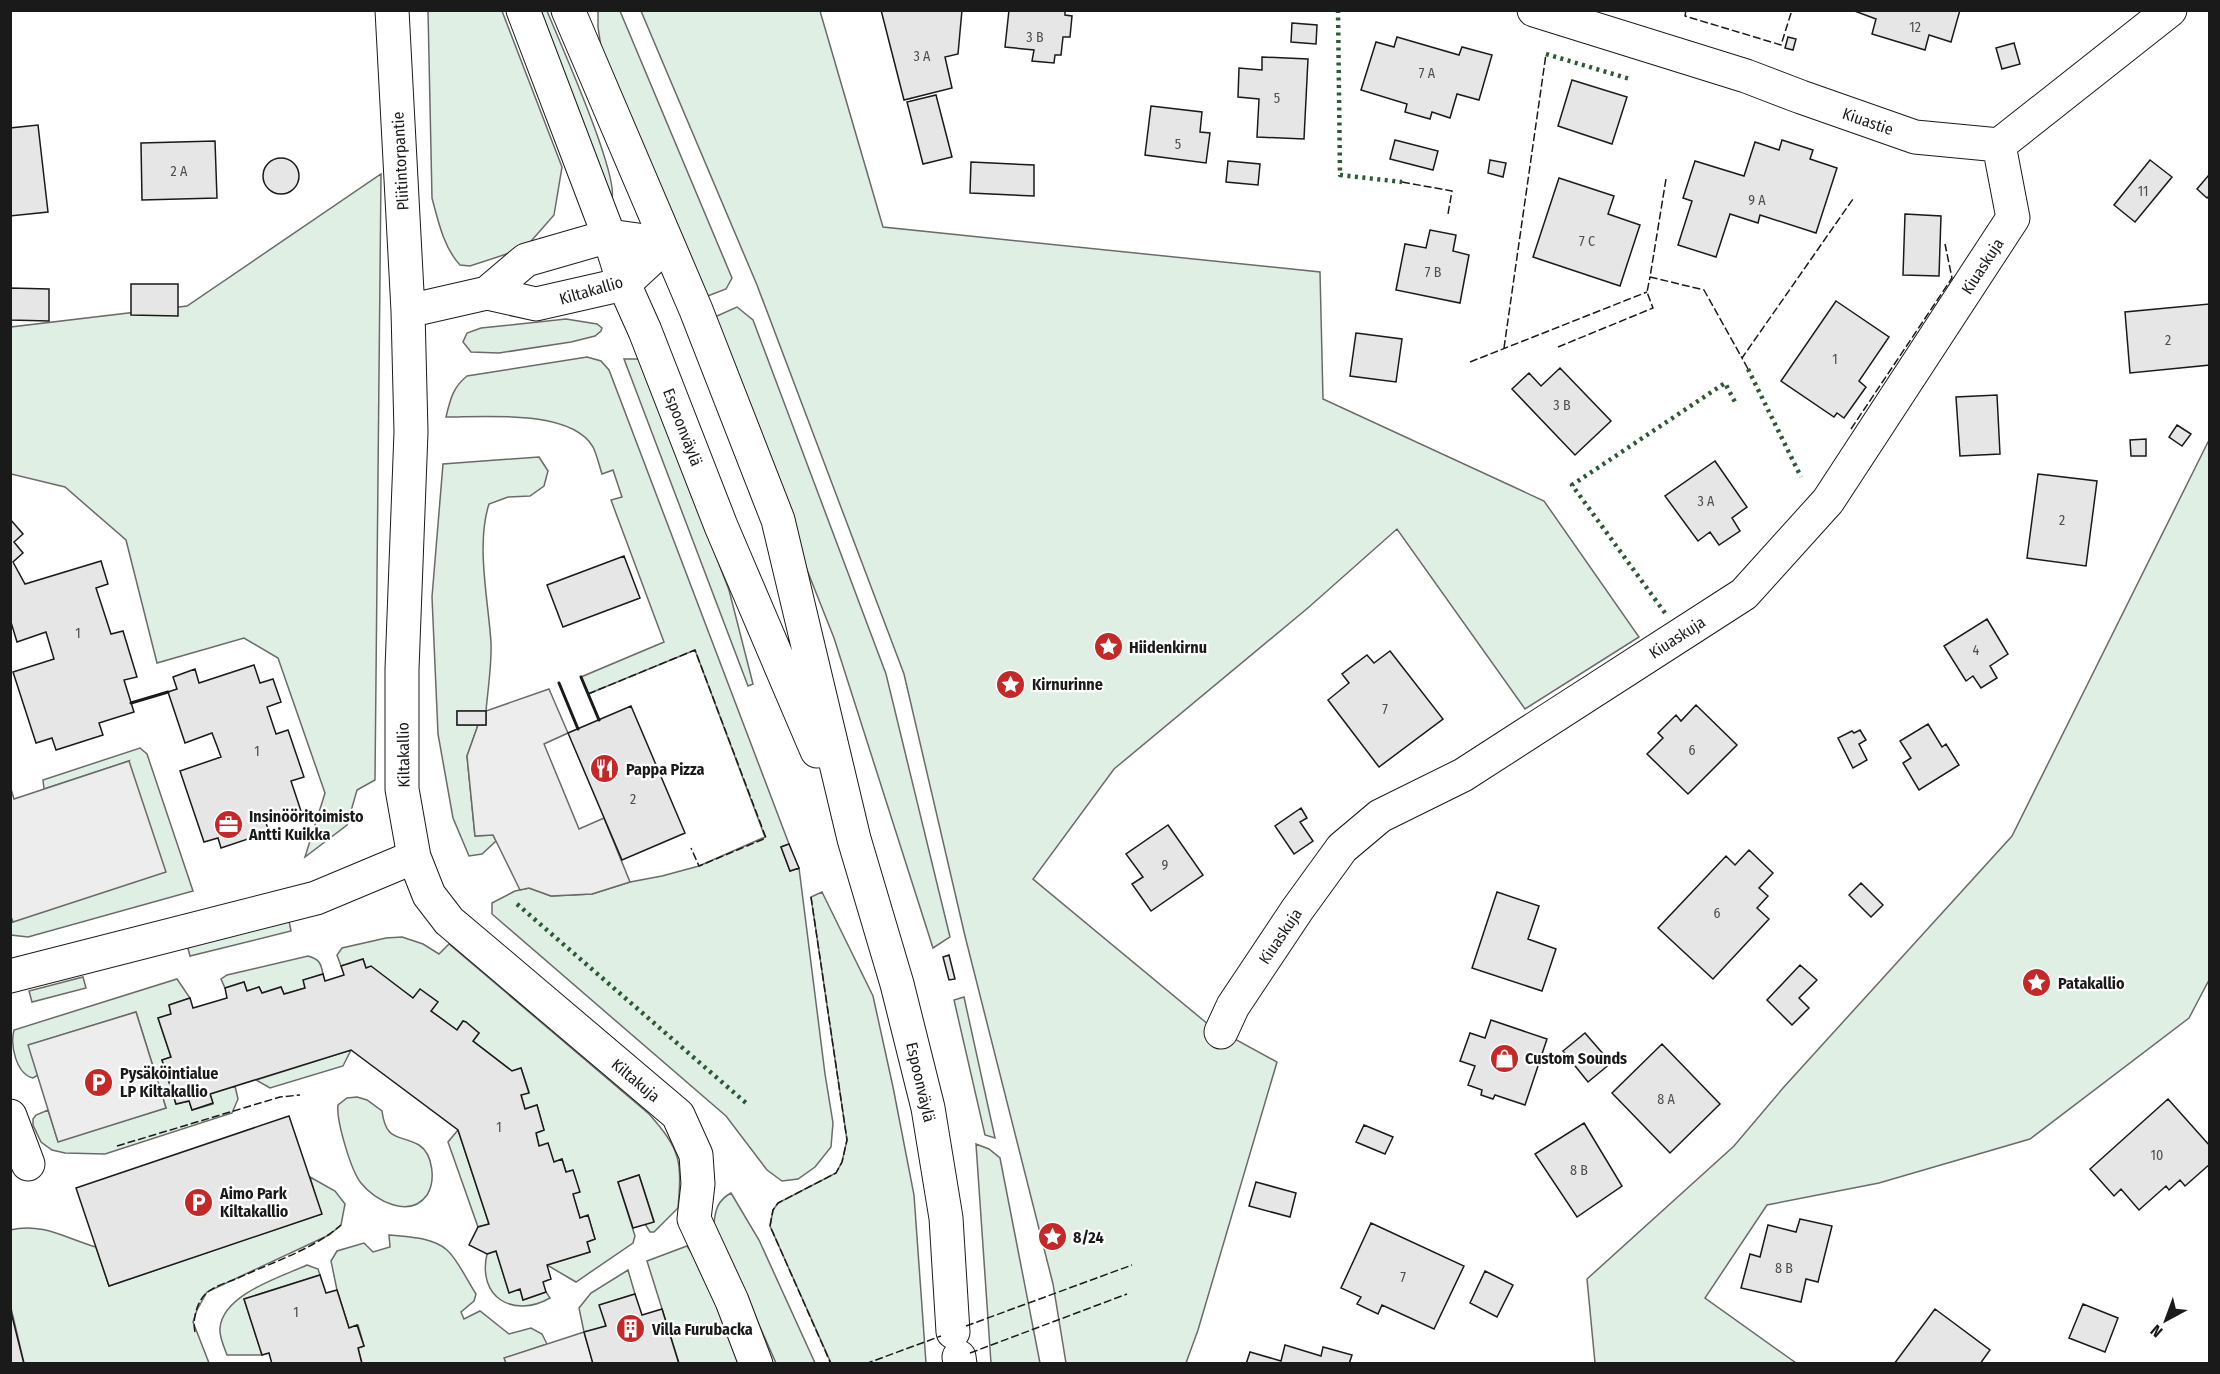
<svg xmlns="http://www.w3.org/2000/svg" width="2220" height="1374" viewBox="0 0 2220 1374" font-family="'Fira Sans Condensed',sans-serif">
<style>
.green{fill:#e0efe3;stroke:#6a6a6a;stroke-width:1.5}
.parking{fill:#ededed;stroke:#6a6a6a;stroke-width:1.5}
.building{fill:#e6e6e6;stroke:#1a1a1a;stroke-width:1.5}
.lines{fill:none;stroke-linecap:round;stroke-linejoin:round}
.street-casing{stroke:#1a1a1a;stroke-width:35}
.primary-casing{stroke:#1a1a1a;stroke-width:35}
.street{stroke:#fff;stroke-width:33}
.primary{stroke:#fff;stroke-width:33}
.hedge{stroke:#2b5a34;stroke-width:4.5;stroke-dasharray:3 4.5;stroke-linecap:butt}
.fence{stroke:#1a1a1a;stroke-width:1.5;stroke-dasharray:8 3;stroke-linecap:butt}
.wall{stroke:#1a1a1a;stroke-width:3}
.labels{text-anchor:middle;stroke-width:4.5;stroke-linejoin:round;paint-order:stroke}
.number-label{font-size:14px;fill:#4d4d4d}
.street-label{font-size:16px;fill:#1a1a1a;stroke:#fff}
.poi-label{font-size:16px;font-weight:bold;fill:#1a1a1a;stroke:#fff;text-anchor:start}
</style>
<rect width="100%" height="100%" fill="#fff"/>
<!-- green -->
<path class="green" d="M428,11H502L562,167L554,215L525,248L470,266L460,265C444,248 438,221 432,198Z
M537,11H547C558,38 623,183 611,201Z
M598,11H620L732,278L726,289L705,297L601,47L598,27Z
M641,11H820L883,227L1320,272L1323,399L1544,501L1639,637L1525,709L1397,529L1309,607L1114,769L1033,879L1209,1025L1277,1062L1198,1330L1186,1363H1066L1053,1284L965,936L904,674L757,285Z
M381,174L375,780L357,790L347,825L305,857L325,793L278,658L244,638L157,663L126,540L65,487L11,474V327L187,306Z
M737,307L753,320L886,674L950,937L933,948L834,638L708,320Z
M566,319L597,324L602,328L601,331L595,336L571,342L499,353L471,352L463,342L467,333L481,328Z
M587,357L601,361L609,370L789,844L781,847L790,871L799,868L825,1074L833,1123L831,1147L815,1167L798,1179L782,1181L767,1170L726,1116L492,914V903L515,891L529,888L551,896L592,894L630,882L662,876L699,866L765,837L695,650L588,694L581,677L664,642L611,500L622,497L613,470L602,474C599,465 597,455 593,447C571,409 483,417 446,417C450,400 453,387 467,376Z
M624,359H640L729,590L753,684L748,686Z
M2209,440L2210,978L2189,1018L2030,1139L1879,1183L1767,1205L1705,1298L1796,1363H1595L1587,1279L1734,1146L1783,1088L2012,836Z
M539,457L548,471L544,486L530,496L508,497L489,504C476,544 488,599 491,642C492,664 488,688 486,711H457V725H478L467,756L475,836L493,835L496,841L482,854L469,856L453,818L438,734L432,597L443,464Z
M140,748L147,754L193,891L28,937L11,935L10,914L13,922L129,761L44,789L43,780Z
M822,892L873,996L893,1087L914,1195L926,1363H831L770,1226L773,1210L778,1203L836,1173L842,1162L847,1140L811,897Z
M289,921L291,931L190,956L187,945Z
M402,937L423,944L439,954L449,944L649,1114C681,1150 682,1161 678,1208L654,1232H650L645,1224L654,1221L639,1175L618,1182L635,1236L633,1243L576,1282L547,1265L590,1252L587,1242L595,1239L588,1216L580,1218L562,1159L554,1162L539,1146L536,1133L544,1130L537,1105L525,1109L521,1095L529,1092L521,1068L512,1071L473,1041L479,1033L463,1021L457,1030L431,1011L437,1002L413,998L371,967L366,968L363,959L341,966L337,955L342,948L386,938Z
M308,956C319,959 321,963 323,974L304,980L305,988L284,994L281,987L262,993L259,987L247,991L244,982L225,988L221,979L227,975Z
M83,977L86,988L32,1002L29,991Z
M177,979L190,998L169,1005L171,1014L158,1018L171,1057L162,1060L176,1104L189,1101L192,1110L213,1104L210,1094L235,1086L238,1099L232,1113L105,1154L65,1153L52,1150L41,1142L33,1125V1119L36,1115L48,1110L58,1141L166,1108L136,1012L29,1045L38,1075L33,1078C16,1074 10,1045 14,1030Z
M964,997L995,1138L985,1135L954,1000Z
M351,1050L343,1066L270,1088L256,1080Z
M357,1097L367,1100L382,1111C386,1142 399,1134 419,1145C433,1154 436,1181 427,1195C410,1219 375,1201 361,1183C351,1171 336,1120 338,1105L347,1098Z
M458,1130L489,1224L478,1227L448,1142Z
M976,1144L989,1149L1000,1158L1040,1363H991Z
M310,1177L335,1191L345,1204L341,1225L329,1235L207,1292L197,1310L193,1322L209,1363H24L11,1308L10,1230C43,1222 67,1239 96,1247L109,1286L321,1214Z
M731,1193L759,1240L815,1363H776L714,1224C715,1210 718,1200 731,1193Z
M389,1235C408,1237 432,1237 447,1250C458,1260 468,1282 476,1294L474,1301L461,1312L464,1319L480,1311L509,1334L531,1328L542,1334L547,1344L505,1358L506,1363H362L358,1348L364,1346L358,1325L349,1328L337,1290L331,1261L337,1251L364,1243L373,1252L390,1247Z
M687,1246L717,1291L745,1363H679L647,1261Z
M496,1251L509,1292L520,1289L523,1300L546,1292L550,1298C513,1319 477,1297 487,1254Z
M307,1265L318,1269L320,1275L244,1299L262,1355H227C224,1347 219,1336 220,1328C223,1294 281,1277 307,1265Z
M628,1270L635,1294L600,1305L606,1326L584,1332L579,1308L591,1293Z"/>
<!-- parking -->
<path class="parking" d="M549,689L568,733L544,744L579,829L604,818L630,882L592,894L551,896L529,888L520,890L493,835L475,836L467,756L478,725H486V711Z
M129,761L166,872L13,922L10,914L11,789L14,799Z
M136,1012L166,1108L58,1142L28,1045Z
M584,1332L593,1363H506L504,1358Z"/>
<!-- building -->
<path class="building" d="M881,10H962L958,54L945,57L952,88L904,100Z
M1009,10H1065V15L1072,16L1070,37H1063L1061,55H1055L1054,63L1032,61L1034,50L1005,47Z
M1852,10H1960L1951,42L1929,35L1925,50L1872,34L1876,19Z
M1292,23L1317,25L1316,44L1291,42Z
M1397,37L1459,55L1462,47L1492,55L1479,100L1457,94L1450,118L1432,112L1430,119L1405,112L1407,104L1361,90L1376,42L1394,47Z
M1788,37L1796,39L1793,50L1785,48Z
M2014,43L2020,64L2002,69L1996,48Z
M1262,57L1308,59L1304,139L1257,137L1259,99L1238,97L1239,68L1262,70Z
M1572,80L1627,97L1612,144L1558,126Z
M936,95L952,157L923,164L907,102Z
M1151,106L1202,112L1200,132L1210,133L1206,163L1145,155Z
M38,125L48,212L10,216V128Z
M1395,140L1438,151L1433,170L1390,159Z
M1782,140L1813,150L1810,159L1837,168L1816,233L1760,215L1758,223L1730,214L1716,257L1678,245L1692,201L1683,198L1695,161L1744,176L1755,142L1779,150Z
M215,141L217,198L142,200L141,143Z
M263 176a18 18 0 1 1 36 0a18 18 0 1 1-36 0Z
M1490,160L1506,163L1503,177L1488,173Z
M2150,160L2172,177L2135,222L2114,205Z
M1228,161L1260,164L1258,185L1226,182Z
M971,162L1034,165V196L970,193Z
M2208,176L2210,178V195L2207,198L2197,189Z
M1559,178L1614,196L1608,214L1640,225L1620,286L1533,257Z
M1905,214L1941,216L1939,276L1903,275Z
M1430,230L1456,235L1453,251L1469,255L1460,303L1396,290L1405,244L1426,248Z
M131,284H178V316L131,315Z
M10,288L49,289V321L10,320Z
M1836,301L1889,337L1859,381L1866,387L1844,418L1837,413L1834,417L1781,381Z
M2209,304L2210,365L2130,373L2125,312Z
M1356,333L1402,339L1396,382L1350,376Z
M1560,368L1611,421L1575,455L1512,389L1529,373L1541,386Z
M1997,395L2000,454L1960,456L1956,397Z
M2177,425L2191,434L2182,446L2169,437Z
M2146,439V456H2131L2130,440Z
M1715,461L1747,507L1732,518L1740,531L1719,545L1710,532L1698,541L1665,496Z
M2038,474L2097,481L2086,566L2027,558Z
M10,519L23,534L14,542L23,553L13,562L25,584L101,561L108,584L96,588L111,634L123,631L137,677L124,680L134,712L99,723L103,735L56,750L52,738L36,743L13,672L54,659L46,632L17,642L10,619Z
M624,556L640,598L563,627L547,585Z
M1987,619L2008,654L1990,666L1997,678L1981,688L1973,676L1966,681L1944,646Z
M1390,651L1443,719L1379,767L1328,700L1349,683L1342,674L1367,655L1374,663Z
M254,665L260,683L273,679L281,702L267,707L276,734L288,730L304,777L291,781L301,811L266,823L269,832L221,848L218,838L204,842L180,771L221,757L217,746L212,733L185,743L168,692L177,689L173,677L195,669L199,683Z
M1696,705L1737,745L1688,794L1647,754L1663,738L1658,733L1676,715L1681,721Z
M631,706L685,833L622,860L568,733Z
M457,711H486V725H457Z
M1928,724L1942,747L1946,744L1959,765L1919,790L1903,763L1911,758L1900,741Z
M1860,730L1866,740L1859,744L1867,760L1853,768L1838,738L1852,731L1854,733Z
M1301,808L1307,818L1300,822L1313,841L1294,854L1275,826Z
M1168,825L1203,875L1151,911L1132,884L1143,877L1126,854Z
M789,844L799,868L790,871L781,847Z
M1749,850L1773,873L1759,888L1768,896L1757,908L1769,919L1713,979L1658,928L1726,856L1735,865Z
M1861,883L1883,905L1871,917L1849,895Z
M1497,892L1539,906L1528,939L1556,949L1542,991L1472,968Z
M949,955L955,979L949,980L943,957Z
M363,959L366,968L371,966L413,998L420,989L438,1002L431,1011L457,1030L463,1021L466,1022L479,1033L473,1041L512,1071L521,1068L529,1093L521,1095L525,1109L537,1105L544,1130L536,1133L539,1146L548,1143L554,1162L562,1159L566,1172L573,1170L580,1192L573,1194L580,1218L588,1215L595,1239L587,1242L590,1252L547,1265L551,1279L543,1282L546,1292L523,1300L520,1289L509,1293L496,1251L487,1254L469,1245L478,1227L489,1224L458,1130L351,1050L210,1094L213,1103L192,1110L189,1101L176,1104L162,1060L171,1057L158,1018L171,1014L169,1005L190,998L193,1008L227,998L225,988L244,982L247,991L259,987L262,993L281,987L284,994L288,993L305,988L303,980L323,974L325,981L344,975L341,966Z
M1800,965L1817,980L1799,998L1809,1008L1792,1025L1767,1000Z
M1491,1020L1547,1039L1525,1105L1495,1095L1493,1099L1481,1095L1482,1090L1468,1085L1475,1066L1460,1061L1470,1033L1485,1038Z
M1585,1033L1611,1063L1588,1082L1563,1051Z
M1662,1044L1720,1104L1670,1153L1612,1093Z
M2168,1099L2210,1146V1164L2185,1186L2180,1180L2169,1190L2166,1186L2139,1210L2121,1189L2114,1196L2090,1169Z
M289,1116L322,1214L109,1286L76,1188Z
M1584,1123L1622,1186L1577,1217L1535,1154Z
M1364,1125L1393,1137L1385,1154L1356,1142Z
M639,1175L654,1222L633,1228L618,1182Z
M1256,1182L1296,1193L1290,1217L1249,1206Z
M1800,1219L1832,1226L1818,1282L1806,1279L1801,1302L1741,1288L1750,1254L1760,1257L1768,1225L1796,1232Z
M1371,1223L1464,1266L1434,1329L1382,1305L1378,1314L1357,1304L1361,1297L1341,1288Z
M1485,1271L1513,1285L1497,1317L1470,1303Z
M320,1275L326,1293L337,1290L349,1328L357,1325L364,1346L358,1348L362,1364H272L269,1353L262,1355L244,1299Z
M635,1294L642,1315L662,1309L679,1364H593L584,1332L606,1326L599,1305Z
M2083,1304L2118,1318L2105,1352L2069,1338Z
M10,1308L24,1364H10Z
M1935,1309L1990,1350L1980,1364H1894Z
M1285,1345L1321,1356L1323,1347L1352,1355L1349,1364H1246L1250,1352L1281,1361Z"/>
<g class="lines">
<defs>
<path id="street" d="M392,10L408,311
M1534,10L1746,76L1801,97L1915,137L1999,145L2170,10
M667,244L609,236L526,260L487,293L408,311L411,432L402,669V789L414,857L429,895L449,921L678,1115L696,1155L698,1184L694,1219L732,1301L756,1364
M487,293L536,304L624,284L667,244
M10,976L316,898L414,857
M1221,1032L1233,1006L1297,910L1342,848L1380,816L1463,775L1744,594L1828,501L2013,218L1999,145
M10,1116L28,1164"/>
<path id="primary" d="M523,10L609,236L624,284L645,331L721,526L817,751
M568,10L696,310L778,520L854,839L897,984L928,1108L946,1218L953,1332
M959,1357L960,1364"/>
</defs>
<!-- street casing -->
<use href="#street" class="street-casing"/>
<!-- primary casing -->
<use href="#primary" class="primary-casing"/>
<!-- street -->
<use href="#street" class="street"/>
<!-- primary -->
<use href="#primary" class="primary"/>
<!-- hedge -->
<path class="hedge" d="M1338,10L1340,175L1402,182
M1546,54L1630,79
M1748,369L1801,477
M1665,613L1572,485L1725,383L1735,402
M517,904L746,1103"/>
<!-- fence -->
<path class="fence" d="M1686,10L1685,16L1781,45L1792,10
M1666,179L1650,277L1704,290L1742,358
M1402,182L1452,191L1448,214
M1558,347L1653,308L1647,292L1650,277
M1504,348L1546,54
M1470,362L1647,292
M1748,369L1742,358L1853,199
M1851,429L1952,278L1945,244
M588,694L695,650L766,838L699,866L691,848
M811,897L847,1140L842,1162L836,1173L778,1203L773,1210L770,1226L831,1364
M117,1146L280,1097L300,1095
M966,1326L1132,1265
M195,1332C192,1320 197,1299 209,1291C217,1285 229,1282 238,1278C273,1262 312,1250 341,1225
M970,1353L1127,1294
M865,1364L941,1336"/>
<!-- wall -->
<path class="wall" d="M581,677L599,720
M559,683L578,729
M131,703L168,692"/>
</g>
<!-- icons -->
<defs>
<symbol id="sight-disc" viewBox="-11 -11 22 22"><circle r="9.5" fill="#c62828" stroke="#fff"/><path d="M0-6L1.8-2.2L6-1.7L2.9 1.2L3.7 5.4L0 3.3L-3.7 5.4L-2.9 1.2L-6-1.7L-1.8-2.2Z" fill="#fff"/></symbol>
<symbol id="restaurant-disc" viewBox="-11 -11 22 22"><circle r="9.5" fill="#c62828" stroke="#fff"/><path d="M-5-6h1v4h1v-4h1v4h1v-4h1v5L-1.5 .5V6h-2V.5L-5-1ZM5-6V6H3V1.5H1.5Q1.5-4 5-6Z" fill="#fff"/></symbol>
<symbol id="office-disc" viewBox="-11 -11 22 22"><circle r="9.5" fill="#c62828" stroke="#fff"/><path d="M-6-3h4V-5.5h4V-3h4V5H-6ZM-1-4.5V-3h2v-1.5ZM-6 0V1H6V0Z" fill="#fff"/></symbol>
<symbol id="shop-disc" viewBox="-11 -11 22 22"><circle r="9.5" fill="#c62828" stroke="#fff"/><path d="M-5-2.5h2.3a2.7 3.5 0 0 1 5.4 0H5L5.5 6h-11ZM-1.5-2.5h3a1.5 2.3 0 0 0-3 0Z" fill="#fff"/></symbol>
<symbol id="parking-disc" viewBox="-11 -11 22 22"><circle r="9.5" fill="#c62828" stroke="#fff"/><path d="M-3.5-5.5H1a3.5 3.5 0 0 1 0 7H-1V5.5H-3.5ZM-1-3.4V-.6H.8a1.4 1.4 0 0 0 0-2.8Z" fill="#fff"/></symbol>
<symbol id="building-disc" viewBox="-11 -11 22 22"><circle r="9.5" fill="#c62828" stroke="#fff"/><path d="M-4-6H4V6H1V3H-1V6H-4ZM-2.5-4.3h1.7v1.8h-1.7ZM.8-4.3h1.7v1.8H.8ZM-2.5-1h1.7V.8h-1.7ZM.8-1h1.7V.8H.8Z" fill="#fff"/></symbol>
</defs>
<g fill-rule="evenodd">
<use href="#sight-disc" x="1092" y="630" width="33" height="33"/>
<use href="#sight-disc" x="994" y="668" width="33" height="33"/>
<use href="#restaurant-disc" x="588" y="752" width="33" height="33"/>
<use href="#office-disc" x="212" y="808" width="33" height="33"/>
<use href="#sight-disc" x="2020" y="966" width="33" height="33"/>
<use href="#shop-disc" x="1488" y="1042" width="33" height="33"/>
<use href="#parking-disc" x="82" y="1066" width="33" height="33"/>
<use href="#parking-disc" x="182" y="1186" width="33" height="33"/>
<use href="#sight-disc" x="1036" y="1220" width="33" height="33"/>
<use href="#building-disc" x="614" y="1312" width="33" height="33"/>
</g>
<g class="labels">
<!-- number labels -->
<g class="number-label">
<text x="1915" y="32">12</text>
<text x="1035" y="42">3 B</text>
<text x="922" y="61">3 A</text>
<text x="1427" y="78">7 A</text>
<text x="1277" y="103">5</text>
<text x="1178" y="149">5</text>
<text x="179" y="176">2 A</text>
<text x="2143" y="196">11</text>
<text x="1757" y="205">9 A</text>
<text x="1587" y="246">7 C</text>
<text x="1433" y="277">7 B</text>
<text x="2168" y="345">2</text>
<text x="1835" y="364">1</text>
<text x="1562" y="410">3 B</text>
<text x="1706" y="506">3 A</text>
<text x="2062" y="525">2</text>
<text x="78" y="638">1</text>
<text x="1976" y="655">4</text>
<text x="1385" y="714">7</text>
<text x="1692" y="755">6</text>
<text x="257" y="756">1</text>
<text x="633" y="804">2</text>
<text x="1165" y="870">9</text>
<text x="1717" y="918">6</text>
<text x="1666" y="1104">8 A</text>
<text x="499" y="1132">1</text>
<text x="2157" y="1160">10</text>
<text x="1579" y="1175">8 B</text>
<text x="1784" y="1273">8 B</text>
<text x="1403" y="1282">7</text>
<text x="296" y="1317">1</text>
</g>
<!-- street labels -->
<g class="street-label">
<text transform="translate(1868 121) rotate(19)" y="6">Kiuastie</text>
<text transform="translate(400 161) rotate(-93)" y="6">Pliitintorpantie</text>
<text transform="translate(1982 266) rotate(-57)" y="6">Kiuaskuja</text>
<text transform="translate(591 290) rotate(-16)" y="6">Kiltakallio</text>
<text transform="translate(683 427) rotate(69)" y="6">Espoonväylä</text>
<text transform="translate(1677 637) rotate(-33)" y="6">Kiuaskuja</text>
<text transform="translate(403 755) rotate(-91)" y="6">Kiltakallio</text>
<text transform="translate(1280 936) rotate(-56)" y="6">Kiuaskuja</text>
<text transform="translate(636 1080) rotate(40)" y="6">Kiltakuja</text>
<text transform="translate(921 1082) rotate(77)" y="6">Espoonväylä</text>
</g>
<!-- poi labels -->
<g class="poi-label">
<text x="1129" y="653">Hiidenkirnu</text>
<text x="1032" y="690">Kirnurinne</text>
<text x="626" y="775">Pappa Pizza</text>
<text x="249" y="822">Insinööritoimisto<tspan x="249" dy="18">Antti Kuikka</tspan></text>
<text x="2058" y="989">Patakallio</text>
<text x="1525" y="1064">Custom Sounds</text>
<text x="120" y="1079">Pysäköintialue<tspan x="120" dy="18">LP Kiltakallio</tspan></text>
<text x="220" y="1199">Aimo Park<tspan x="220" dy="18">Kiltakallio</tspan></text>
<text x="1073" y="1243">8/24</text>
<text x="652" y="1335">Villa Furubacka</text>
</g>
</g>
<!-- border -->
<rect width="2220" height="1374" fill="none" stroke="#1a1a1a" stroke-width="24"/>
<!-- north arrow -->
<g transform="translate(2166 1320) rotate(221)" stroke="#ffffff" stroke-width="4.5" paint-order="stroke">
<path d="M0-4.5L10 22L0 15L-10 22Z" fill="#1a1a1a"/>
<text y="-9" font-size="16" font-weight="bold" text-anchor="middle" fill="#1a1a1a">N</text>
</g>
</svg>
